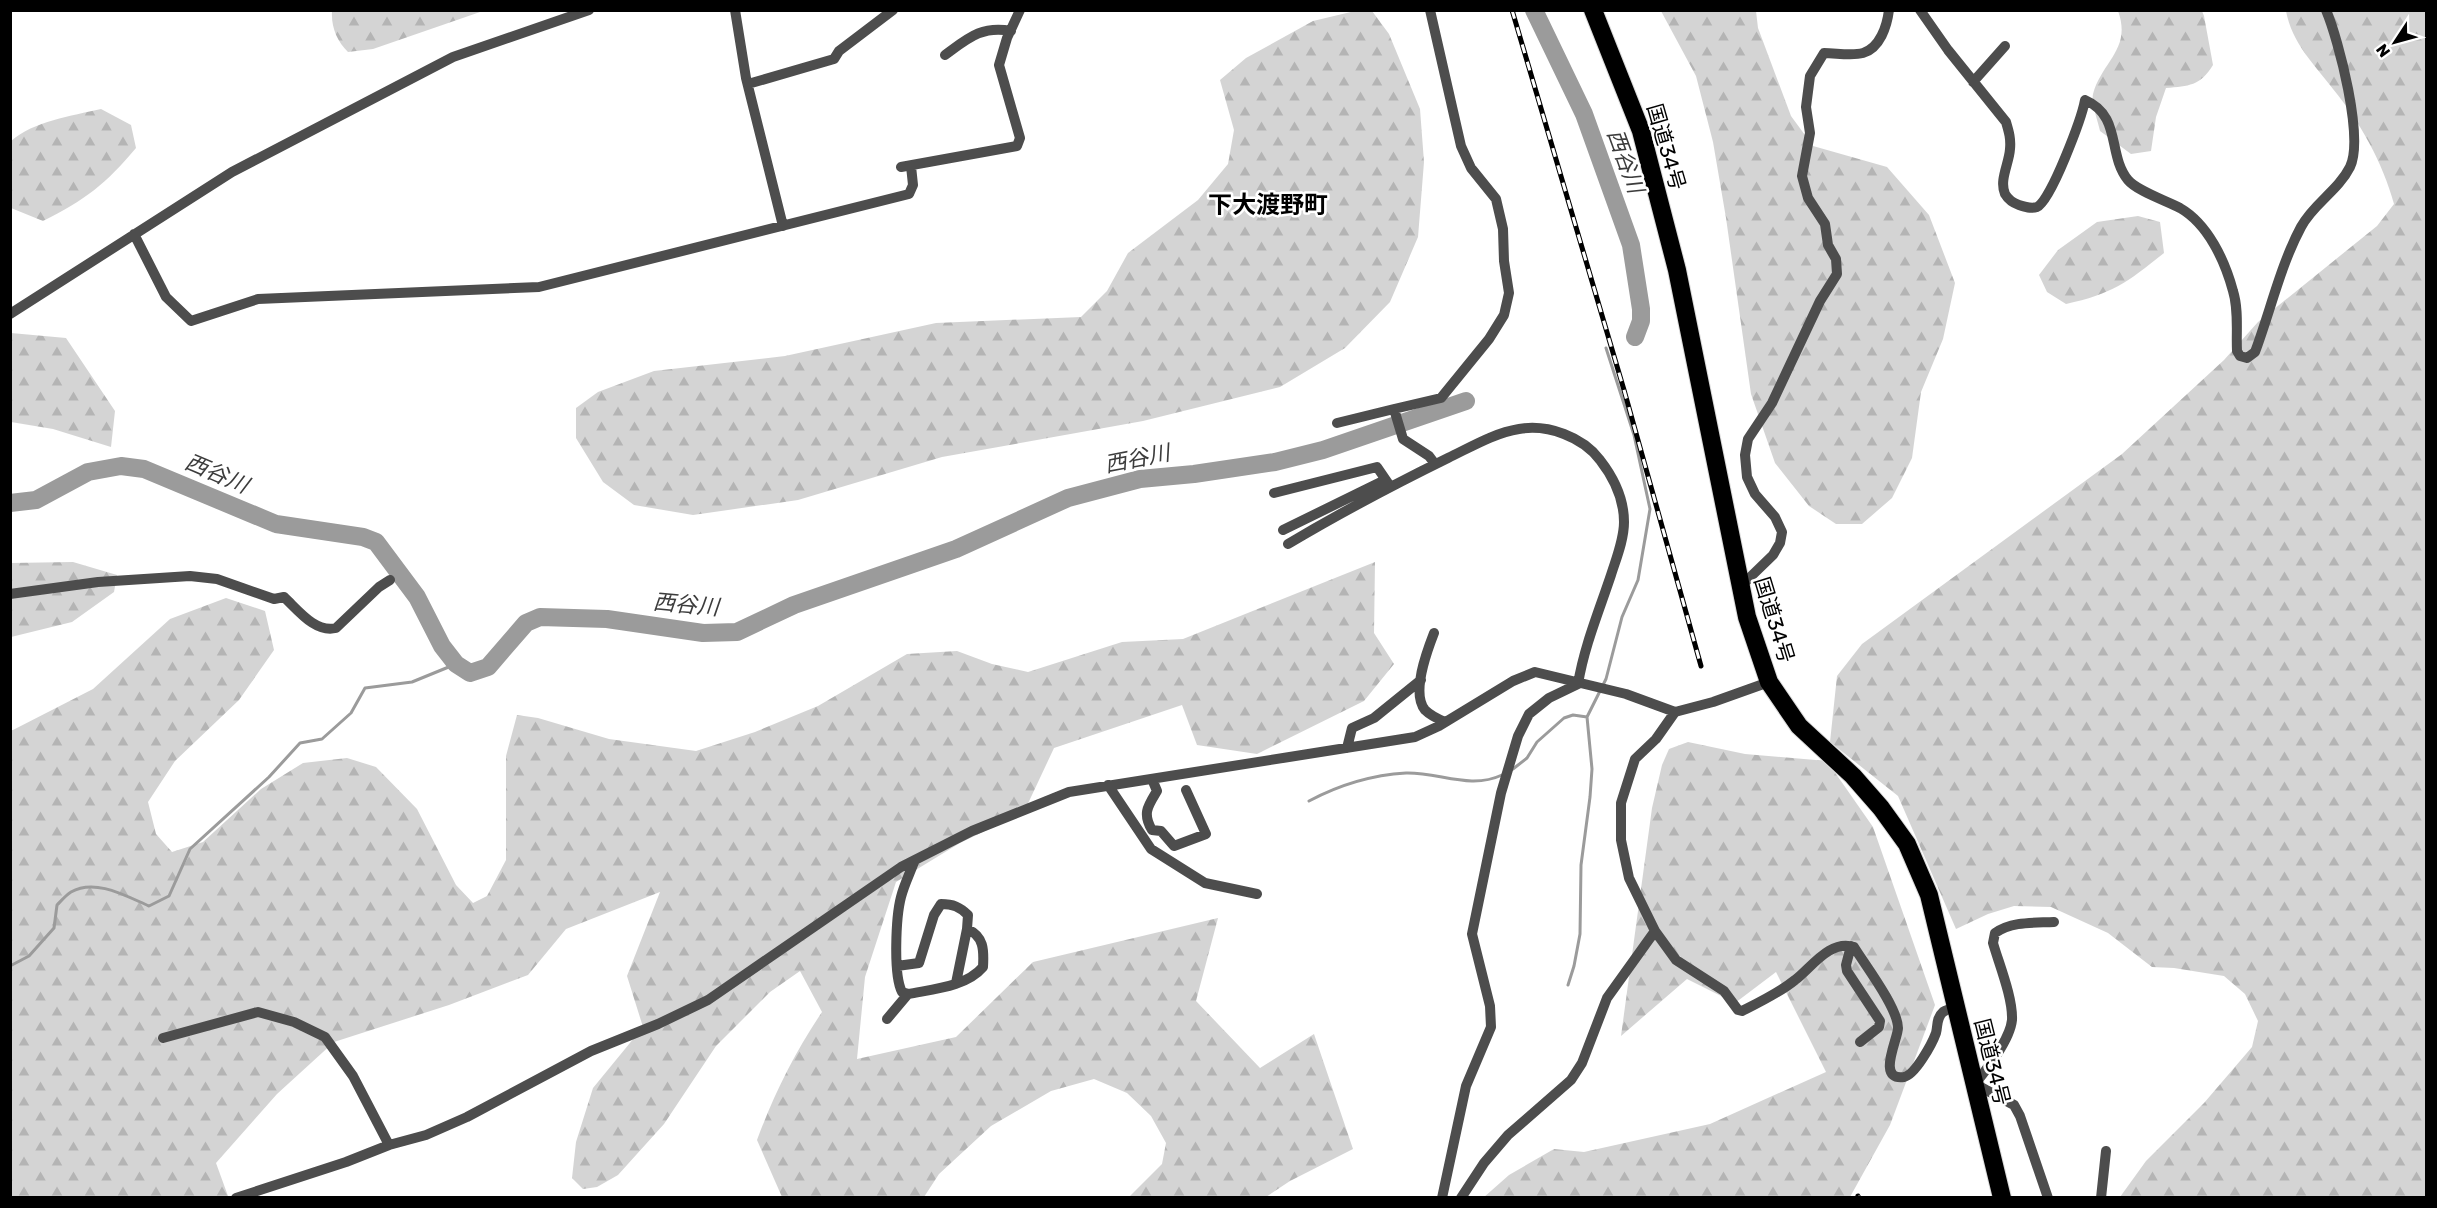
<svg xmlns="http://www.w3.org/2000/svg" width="2437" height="1208" viewBox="0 0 2437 1208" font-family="Rubik,'Noto Sans JP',sans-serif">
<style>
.forest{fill:url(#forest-firs)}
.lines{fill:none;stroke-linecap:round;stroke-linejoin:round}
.stream{stroke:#9b9b9b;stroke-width:3}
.river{stroke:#9b9b9b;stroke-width:18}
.highway-casing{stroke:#dbdbdb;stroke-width:20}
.minor{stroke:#4d4d4d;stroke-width:10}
.highway{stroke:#000;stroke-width:18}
.rail-casing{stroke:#000;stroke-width:5}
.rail{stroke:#fff;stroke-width:3;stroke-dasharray:9;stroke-linecap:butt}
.labels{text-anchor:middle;stroke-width:5;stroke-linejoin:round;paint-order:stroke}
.street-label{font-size:21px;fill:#000;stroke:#fff}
.water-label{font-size:22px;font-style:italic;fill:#3c3c3c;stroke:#fff}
.quarter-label{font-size:24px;font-weight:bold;fill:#000;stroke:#fff}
</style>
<defs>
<pattern id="forest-firs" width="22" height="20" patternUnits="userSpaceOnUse" patternTransform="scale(1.5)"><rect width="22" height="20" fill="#d4d4d4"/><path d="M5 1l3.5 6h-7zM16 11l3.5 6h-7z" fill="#b4b4b4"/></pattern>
</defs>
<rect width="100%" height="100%" fill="#fff"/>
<!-- forest -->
<path class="forest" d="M332,11V10L483,11L373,49L348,52C337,41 331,27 332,11Z
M1355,11H1372L1389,34L1420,109L1424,162L1418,237L1390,302L1345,348L1280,387L1143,421L942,457L798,500L693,515L634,505L603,482L576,438V408L598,392L654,371L785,356L936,323L1081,317L1107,291L1128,253L1198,200L1228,164L1234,130L1220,80L1246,58L1313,21Z
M1661,11H1756L1758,28L1791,116L1813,146L1887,167L1929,215L1955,283L1943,339L1921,392L1912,458L1892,498L1862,524H1836L1809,506L1775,463L1751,394L1726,218L1713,142L1696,76Z
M2118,11H2202L2204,16L2213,65C2200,86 2189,86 2166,88L2156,117L2151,151L2131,154L2100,131C2098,121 2091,103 2093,94C2102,61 2132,49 2118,11Z
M2286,11H2426V1197H2120L2146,1161L2204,1103L2252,1047L2258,1021L2245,994L2224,976L2174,968L2152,967L2108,933L2051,907L2014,906L1988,914L1956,929L1898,796L1830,742L1837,676L1862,644L2122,454L2224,360L2258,322L2377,226L2394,204C2383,163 2360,122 2333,89C2314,64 2292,43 2286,11Z
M101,109L131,125L136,148C107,183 84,201 43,221L11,208V141C34,121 71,116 101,109Z
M2138,216L2160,222L2164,253C2128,282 2112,294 2066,304L2047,292L2039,275L2058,250L2097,222Z
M11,333L66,338L115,411L111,447L53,429L11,422Z
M73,562L117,575L114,592L72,622L11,637L10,563Z
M1375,562L1374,633L1394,664L1364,701L1257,754L1197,745L1182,705L1054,748L1024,812L960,843L896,882L865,977L857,1059L956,1037L1033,962L1218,918L1196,1001L1260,1068L1314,1034L1353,1149L1290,1181L1266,1197H1129L1162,1164L1166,1143L1151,1116L1127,1093L1094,1079L1051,1091L991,1126L939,1174L924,1197H782L757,1140C774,1094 795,1052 822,1012L800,971L770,992L716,1046L664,1124L618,1175L597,1187L583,1189L572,1178L576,1142L593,1088L643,1027L627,976L660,892L566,929L528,975L449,1005L334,1042L277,1094L216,1163L228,1196L231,1197L11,1198V731L93,689L170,619L226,598L265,611L274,650L239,700L175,761L148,802L156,834L172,852L203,842L261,789L303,763L347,758L376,767L417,809L456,885L473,903L487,896L506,860V756L517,715L538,718L609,739L696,751L755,732L818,706L907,654L957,651L992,664L1028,672L1122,642L1183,639Z
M1688,742L1745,754L1827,761L1873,827L1935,1005L1890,1125L1850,1197L1483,1198L1509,1175L1554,1149L1584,1152L1710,1124L1826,1072L1776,972L1735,1003L1687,979L1621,1036L1652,808L1662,765L1669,749Z"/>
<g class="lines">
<!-- stream -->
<path class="stream" d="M1513,769L1527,758L1537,742L1564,718L1573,715L1587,717
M1309,801C1339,785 1372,775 1406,773C1439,772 1470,790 1502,775
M10,966L29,956L54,928L57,905C61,901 66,895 71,892C95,878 126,896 149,906L169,896L190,849L269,777L300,743L322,739L351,713L365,688L412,682L456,664
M1568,985L1574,966L1580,934L1581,865L1590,797L1592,769L1587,717L1606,679L1622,617L1638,580L1650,509L1634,435L1606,348"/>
<!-- river -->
<path class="river" d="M1534,10L1584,114L1631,245L1641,309V321L1635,337
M10,503L36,500L88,472L121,466L144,469L276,524L363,537L376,542L417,597L442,646L456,664L470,673L488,667L526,623L540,617L607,619L703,633L737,632L794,605L956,549L1068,498L1140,479L1194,474L1275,462L1323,450L1466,401"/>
<defs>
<path id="highway" d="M1593,10L1641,131L1677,270L1747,617L1769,682L1799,726L1853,776L1881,808L1907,844L1929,895L2002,1198"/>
</defs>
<!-- highway casing -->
<use href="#highway" class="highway-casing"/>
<!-- minor -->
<path class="minor" d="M735,10L746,78L783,226
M1920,10L1948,50L2006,122C2009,132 2011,139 2010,149C2009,164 1999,180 2005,194C2008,199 2013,203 2019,205C2025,207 2031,209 2037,207C2051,201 2082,117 2085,100C2122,116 2107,154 2128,180C2137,191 2167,201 2180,208C2208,224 2225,261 2233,291C2239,310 2236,332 2237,351L2240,356L2247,358L2255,352C2270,312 2281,264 2301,227C2313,204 2338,191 2350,167C2364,138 2339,41 2326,10
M945,55C967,39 982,25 1011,31
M1973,82L2005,46
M748,84L834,59L839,51L893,10
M901,167L1017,146L1020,138L999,65L1007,38L1020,10
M134,234L166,297L191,321L258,299L539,287L909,194L913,185L911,166
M10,314L232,172L453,57L589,10
M1394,409L1441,398L1489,339L1504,315L1509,293L1504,261L1503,229L1496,199L1471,168L1461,146L1430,10
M1337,423L1394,409L1403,439L1429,456L1435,464
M1274,493L1377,467L1390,486
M1283,530L1385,480
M1288,544C1340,513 1393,485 1448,458C1471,447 1494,433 1519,429C1548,424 1583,437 1600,460C1614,478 1624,499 1624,522C1624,540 1616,559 1611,575C1599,611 1584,647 1578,684
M1740,587L1773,555L1780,543L1782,532L1775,517L1755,494L1747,477L1745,455L1748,439L1772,403L1820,301L1837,274L1836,259L1828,245L1825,224L1808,198L1802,176L1810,133L1806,107L1810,76L1824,53C1836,53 1852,56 1863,53C1880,48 1887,26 1889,10
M10,594L98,582L190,576L217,579L274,599L284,597C298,610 315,633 336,628L379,587L390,580
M1434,633C1427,651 1411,693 1425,710C1431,716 1438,719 1445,722
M1347,748L1352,728L1374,718L1421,680
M1152,779L1157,791C1148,806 1142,813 1152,830L1161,831L1174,846L1206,834L1186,790
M1108,785L1151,849L1205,883L1257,894
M914,862C910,873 904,885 901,897C896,916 893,975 902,992L908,994C933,989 966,987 983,967C984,950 984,936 967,929L956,983
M1655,931L1676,960L1724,991L1738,1010L1742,1011C1760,1002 1779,993 1795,980C1811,968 1830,939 1854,947C1865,965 1898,1008 1898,1028C1898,1039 1876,1081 1904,1077C1915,1075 1932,1044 1936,1033C1938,1026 1936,1018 1943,1012C1946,1010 1952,1008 1956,1007
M1851,946L1846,965L1847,971L1880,1021L1879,1027L1860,1042
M897,966L919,963L934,915L941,904C953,904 960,907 968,915L967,929
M887,1019L908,994
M163,1038L258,1012L294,1022L325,1037L353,1076L389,1145
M236,1198L346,1162L389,1145L426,1135L467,1117L591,1051L658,1024L708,1000L901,867L972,831L1069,792L1415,737L1439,726L1513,681L1535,672L1626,694L1675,712L1713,702L1769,682
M1442,1198L1466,1086L1491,1027L1490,1006L1472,934L1501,793L1518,736L1529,714L1549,698L1578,684
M1461,1198L1484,1163L1508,1135L1571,1080L1582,1063L1607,998L1655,931L1629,878L1621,840V803L1635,759L1656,739L1675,712
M2048,1198L2020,1116L2014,1105L1975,1084C1987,1069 2010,1040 2012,1020C2013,998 1999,964 1993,943L1995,933C2012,921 2034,923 2054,922
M2101,1198L2106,1151"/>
<!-- highway -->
<use href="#highway" class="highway"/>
<defs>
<path id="rail" d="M1512,10L1624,390L1701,666
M1858,1196L1859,1198"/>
</defs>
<!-- rail casing -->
<use href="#rail" class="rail-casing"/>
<!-- rail -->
<use href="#rail" class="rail"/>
</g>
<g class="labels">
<!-- street labels -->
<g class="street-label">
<text transform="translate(1666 147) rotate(74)" y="7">国道34号</text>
<text transform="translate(1774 620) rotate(73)" y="7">国道34号</text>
<text transform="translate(1992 1062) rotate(76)" y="7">国道34号</text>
</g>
<!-- water labels -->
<g class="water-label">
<text transform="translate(1626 161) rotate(70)" y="8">西谷川</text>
<text transform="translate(1137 458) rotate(-11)" y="8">西谷川</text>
<text transform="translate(217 473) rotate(23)" y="8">西谷川</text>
<text transform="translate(686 604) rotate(5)" y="8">西谷川</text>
</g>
<!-- quarter labels -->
<g class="quarter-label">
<text x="1268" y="213">下大渡野町</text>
</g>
</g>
<!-- border -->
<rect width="2437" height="1208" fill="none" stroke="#000000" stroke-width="24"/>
<!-- north arrow -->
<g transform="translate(2395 42) rotate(234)" stroke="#ffffff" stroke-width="4.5" paint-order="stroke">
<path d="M0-4.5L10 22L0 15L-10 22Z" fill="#000000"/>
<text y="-9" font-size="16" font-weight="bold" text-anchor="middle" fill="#000000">N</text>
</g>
</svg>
